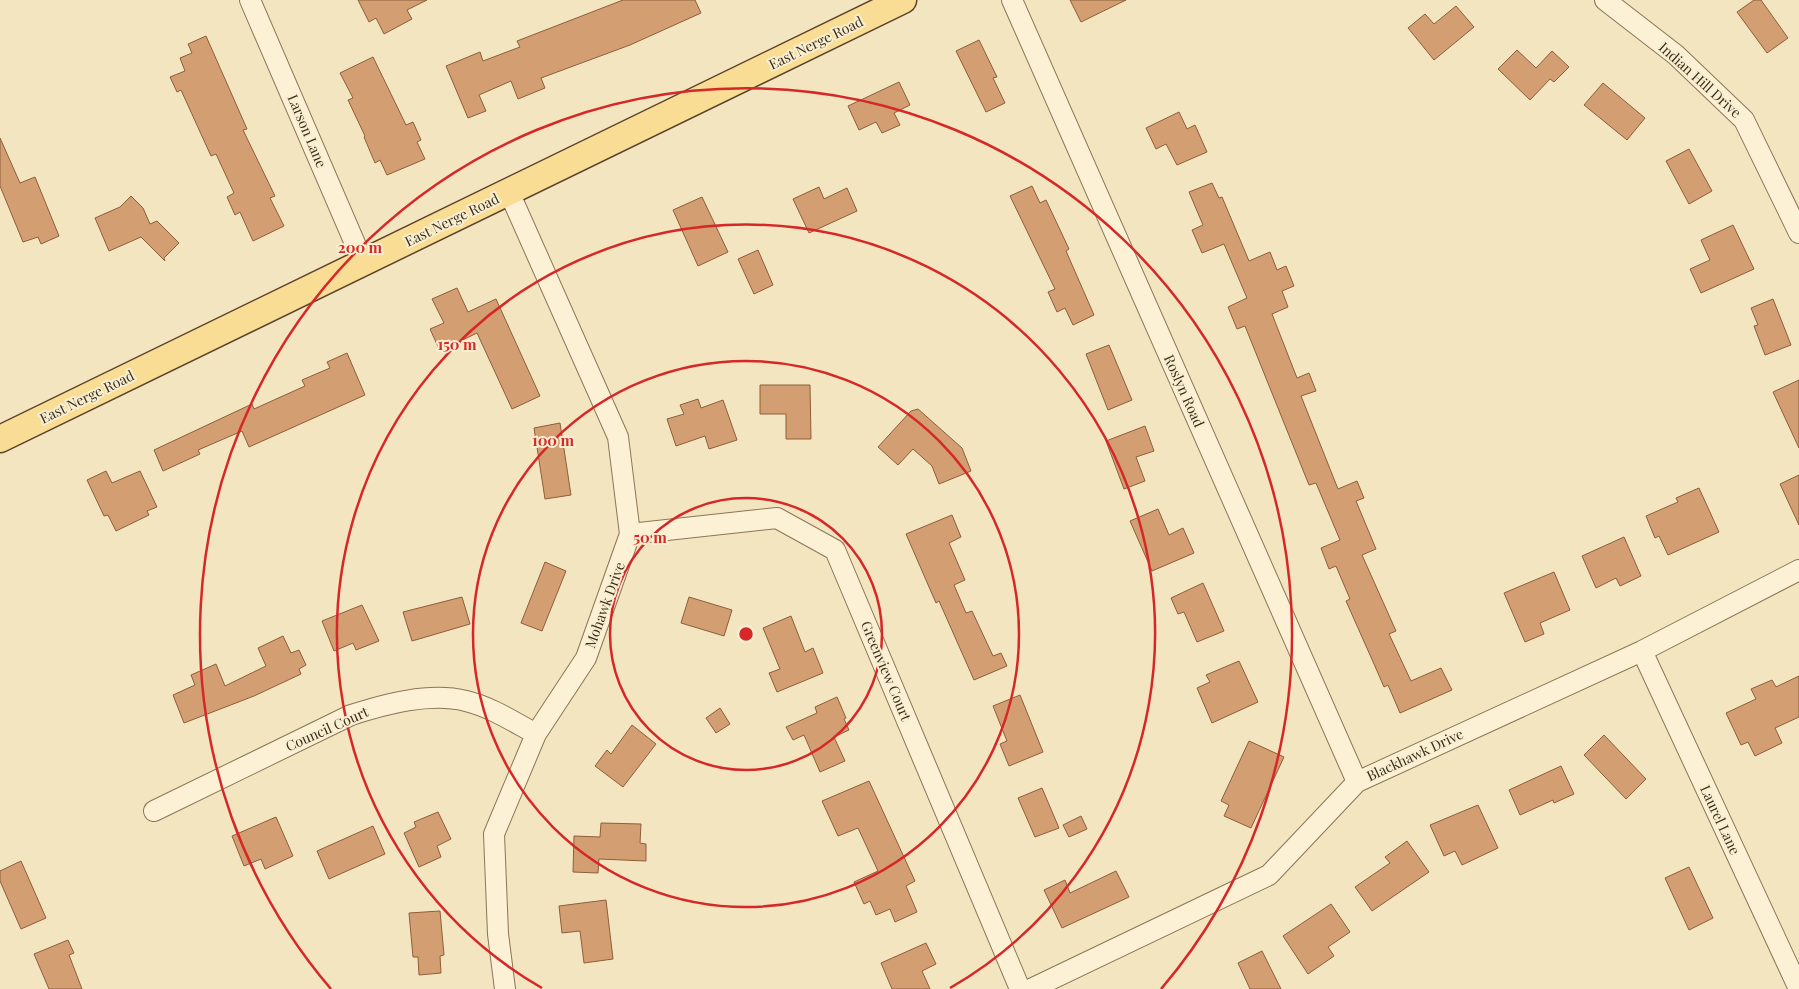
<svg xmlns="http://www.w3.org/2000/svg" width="1799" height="989" viewBox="0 0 1799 989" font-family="'Playfair Display',serif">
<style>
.building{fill:#d39e72;stroke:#8e5e3a}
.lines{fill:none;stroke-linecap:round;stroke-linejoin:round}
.minor-casing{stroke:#8c7556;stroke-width:22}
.major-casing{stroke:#5a422b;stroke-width:29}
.minor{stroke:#fcf1d4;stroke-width:20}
.major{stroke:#f9dd94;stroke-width:26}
.ring{fill:none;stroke:#d62828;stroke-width:2.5}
.labels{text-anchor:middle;stroke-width:4;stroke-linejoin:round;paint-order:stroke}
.street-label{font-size:14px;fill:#3b2c1c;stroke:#f8eed0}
.centre{fill:#d62828;stroke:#f8eed0;stroke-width:2.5}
.ring-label{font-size:15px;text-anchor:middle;font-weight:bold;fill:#d62828;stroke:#f8eed0;stroke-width:4;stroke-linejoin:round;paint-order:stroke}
</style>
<rect width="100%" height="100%" fill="#f2e5c0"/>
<!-- building -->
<path class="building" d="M358,0H427L407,10L412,19L384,34L376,18L369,22Z
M623,0H695L701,13L630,45L541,78L545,88L518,99L511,81L479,95L486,111L468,118L446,66L480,52L483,61L520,47L517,41Z
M1070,0H1126L1081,22Z
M1754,0H1761L1788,38L1767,53L1737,12Z
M1456,6L1474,27L1434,60L1408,28L1425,14L1434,24Z
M206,36L247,129L243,130L275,196L270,198L284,226L253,241L240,212L235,215L227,197L234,193L216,154L211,156L181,90L177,92L170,77L185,71L180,58L192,53L188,44Z
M979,40L997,77L993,78L1005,103L986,112L956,51Z
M1517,50L1536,68L1552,51L1569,67L1554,82L1550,79L1530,100L1498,69Z
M373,57L406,125L413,122L421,140L417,142L425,159L387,175L380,160L375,163L364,137L365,136L348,100L353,98L340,73Z
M899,82L910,105L894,113L900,125L882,133L876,122L859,130L848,106Z
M1603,83L1645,118L1627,140L1584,105Z
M1179,112L1187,129L1195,125L1207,152L1177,165L1166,144L1156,149L1146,128Z
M0,138L20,183L35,177L59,236L41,244L38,237L23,242L0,186Z
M1689,149L1712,191L1689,204L1666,161Z
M1212,183L1219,198L1222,197L1249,261L1270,252L1277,270L1286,266L1294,286L1282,291L1288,307L1272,314L1297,378L1309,373L1316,391L1301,396L1338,489L1357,481L1364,498L1356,501L1376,549L1362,555L1396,631L1389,634L1411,681L1441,668L1452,690L1400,713L1388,685L1384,687L1374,664L1346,601L1350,599L1336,566L1329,569L1321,548L1340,540L1316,483L1309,485L1245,326L1237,329L1228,307L1247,298L1224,244L1202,253L1192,230L1203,225L1189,192Z
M1032,186L1040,203L1046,200L1069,249L1066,251L1094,315L1073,325L1065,308L1057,312L1048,292L1055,289L1010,196Z
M819,187L824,199L847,188L857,211L809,233L793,199Z
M131,196L143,208L150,224L157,221L179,243L164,258L165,261L141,237L109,251L95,218L120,207Z
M702,197L728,252L698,266L673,210Z
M1733,225L1754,269L1701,293L1690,269L1710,260L1701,240Z
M758,250L773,285L754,294L738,259Z
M457,288L468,312L496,299L540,396L512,409L477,333L440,351L430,329L444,323L432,299Z
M1773,299L1791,345L1765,355L1754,326L1758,325L1751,308Z
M1109,345L1132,400L1108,410L1086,354Z
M347,353L365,395L249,447L242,431L198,450L200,454L163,471L154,450L252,404L254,409L305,386L302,380L330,368L327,362Z
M1799,380V448L1773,392Z
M760,385H810L811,439H786V414H760Z
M698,399L701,408L723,400L737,440L709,449L705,436L676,446L667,419L684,414L680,405Z
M918,409L962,448L971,471L939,484L932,466L913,449L898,465L878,447L911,411Z
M560,423L571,495L545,499L534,428Z
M1145,426L1154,451L1136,457L1145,481L1124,489L1106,441Z
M106,471L112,483L140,471L157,507L147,511L149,515L116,531L108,515L104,516L87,480Z
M1799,475V525L1780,484Z
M1699,488L1719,532L1668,555L1659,536L1655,538L1646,516L1678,502L1676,498Z
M1158,509L1169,535L1183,528L1194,553L1152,571L1130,521Z
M952,515L961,537L949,543L965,580L954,585L966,613L972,611L993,656L1001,653L1007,666L974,680L939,601L936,603L906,534Z
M1624,537L1641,576L1620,586L1616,578L1596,588L1582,556Z
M545,562L566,571L542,631L521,623Z
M1554,572L1570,610L1540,623L1544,634L1525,642L1504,593Z
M1203,583L1224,631L1197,642L1184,612L1178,614L1171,598Z
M462,597L470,624L412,641L403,612Z
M689,597L732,610L724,636L681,623Z
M362,605L379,641L356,650L353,643L334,651L322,621Z
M791,616L805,652L813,648L823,673L777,692L769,673L780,669L763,628Z
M283,636L291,653L299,650L306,665L299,669L301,674L254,696L184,723L173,695L195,685L191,675L216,664L225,686L266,666L258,648Z
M1239,661L1258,702L1212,723L1197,688L1210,682L1206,675Z
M1799,676V717L1775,728L1782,743L1755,756L1748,742L1741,745L1726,713L1756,699L1751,689L1772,680L1776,687Z
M1020,695L1043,752L1009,766L1000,744L1007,741L993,706Z
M837,697L846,718L844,719L849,730L834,737L845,761L820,772L804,735L793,740L786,727L817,713L815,707Z
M720,708L730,724L716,733L706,718Z
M632,725L656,744L623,787L595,766L607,750L611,754Z
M1604,735L1646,779L1626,799L1584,755Z
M1249,741L1284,757L1251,828L1224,816L1229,805L1221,801Z
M1561,766L1574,794L1554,803L1553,800L1520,815L1509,790Z
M869,781L915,881L906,886L917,912L895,922L890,909L876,915L870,901L864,904L854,882L878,871L858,828L838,836L822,801Z
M1042,788L1059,828L1035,837L1018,798Z
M1478,805L1498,848L1462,865L1455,851L1444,856L1430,825Z
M438,812L451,839L437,846L441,857L419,867L404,833L416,827L414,822Z
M1081,816L1087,829L1069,837L1063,825Z
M276,817L293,856L265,869L261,859L244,866L232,836Z
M601,823L641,824L640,843L646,844V861L599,859L598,873L573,872L574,836L600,837Z
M373,826L385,854L329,879L317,851Z
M1407,841L1429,872L1372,911L1355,887L1390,863L1385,857Z
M21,861L46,918L21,929L0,881V871Z
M1689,867L1713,918L1689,930L1665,878Z
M1116,871L1129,897L1062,928L1044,890L1065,880L1070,893Z
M606,900L613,959L584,963L580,931L562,933L559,906Z
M1331,904L1350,932L1328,947L1334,956L1308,974L1283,936Z
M440,911L444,955L440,956L441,973L419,975L418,957H413L409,913Z
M68,940L74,953L69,955L82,989H49L34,954Z
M926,943L936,964L922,971L930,989H892L881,963Z
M1262,951L1281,989H1250L1238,963Z"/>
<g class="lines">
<defs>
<path id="minor" d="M250,0L363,262
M1012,0L1357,782
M1605,0L1676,55L1744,120L1799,233
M630,534L777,518L835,550L1020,989
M1642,651L1799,989
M154,811L351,715C386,704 429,692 466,701C491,707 514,722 536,734
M505,989L498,934L494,834L536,734L586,658L630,534L618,437L509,192
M1031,989L1269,875L1357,782L1642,651L1799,570"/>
<path id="major" d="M0,439L903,0"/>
</defs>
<!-- minor casing -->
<use href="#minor" class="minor-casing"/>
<!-- major casing -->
<use href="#major" class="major-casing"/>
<!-- minor -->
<use href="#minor" class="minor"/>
<!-- major -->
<use href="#major" class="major"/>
</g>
<!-- distance rings -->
<g class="ring">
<circle cx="746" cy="634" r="136"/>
<circle cx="746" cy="634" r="273"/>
<path d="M542 988A409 409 0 1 1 950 988"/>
<path d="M331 989A546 546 0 1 1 1161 989"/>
</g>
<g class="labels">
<!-- street labels -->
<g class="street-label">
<text transform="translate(816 43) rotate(-26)" y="5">East Nerge Road</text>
<text transform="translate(1700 80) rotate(42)" y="5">Indian Hill Drive</text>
<text transform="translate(307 131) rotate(67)" y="5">Larson Lane</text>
<text transform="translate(452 220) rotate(-26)" y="5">East Nerge Road</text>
<text transform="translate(1184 391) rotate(66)" y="5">Roslyn Road</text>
<text transform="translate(87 397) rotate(-26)" y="5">East Nerge Road</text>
<text transform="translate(605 605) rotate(-70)" y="5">Mohawk Drive</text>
<text transform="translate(886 671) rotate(67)" y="5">Greenview Court</text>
<text transform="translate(327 729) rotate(-24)" y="5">Council Court</text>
<text transform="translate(1415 755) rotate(-25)" y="5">Blackhawk Drive</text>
<text transform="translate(1720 820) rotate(65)" y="5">Laurel Lane</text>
</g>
</g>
<circle cx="746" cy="634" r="8" class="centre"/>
<g class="ring-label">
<text x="360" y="253">200 m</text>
<text x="457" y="350">150 m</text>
<text x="553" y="446">100 m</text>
<text x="650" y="543">50 m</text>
</g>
</svg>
